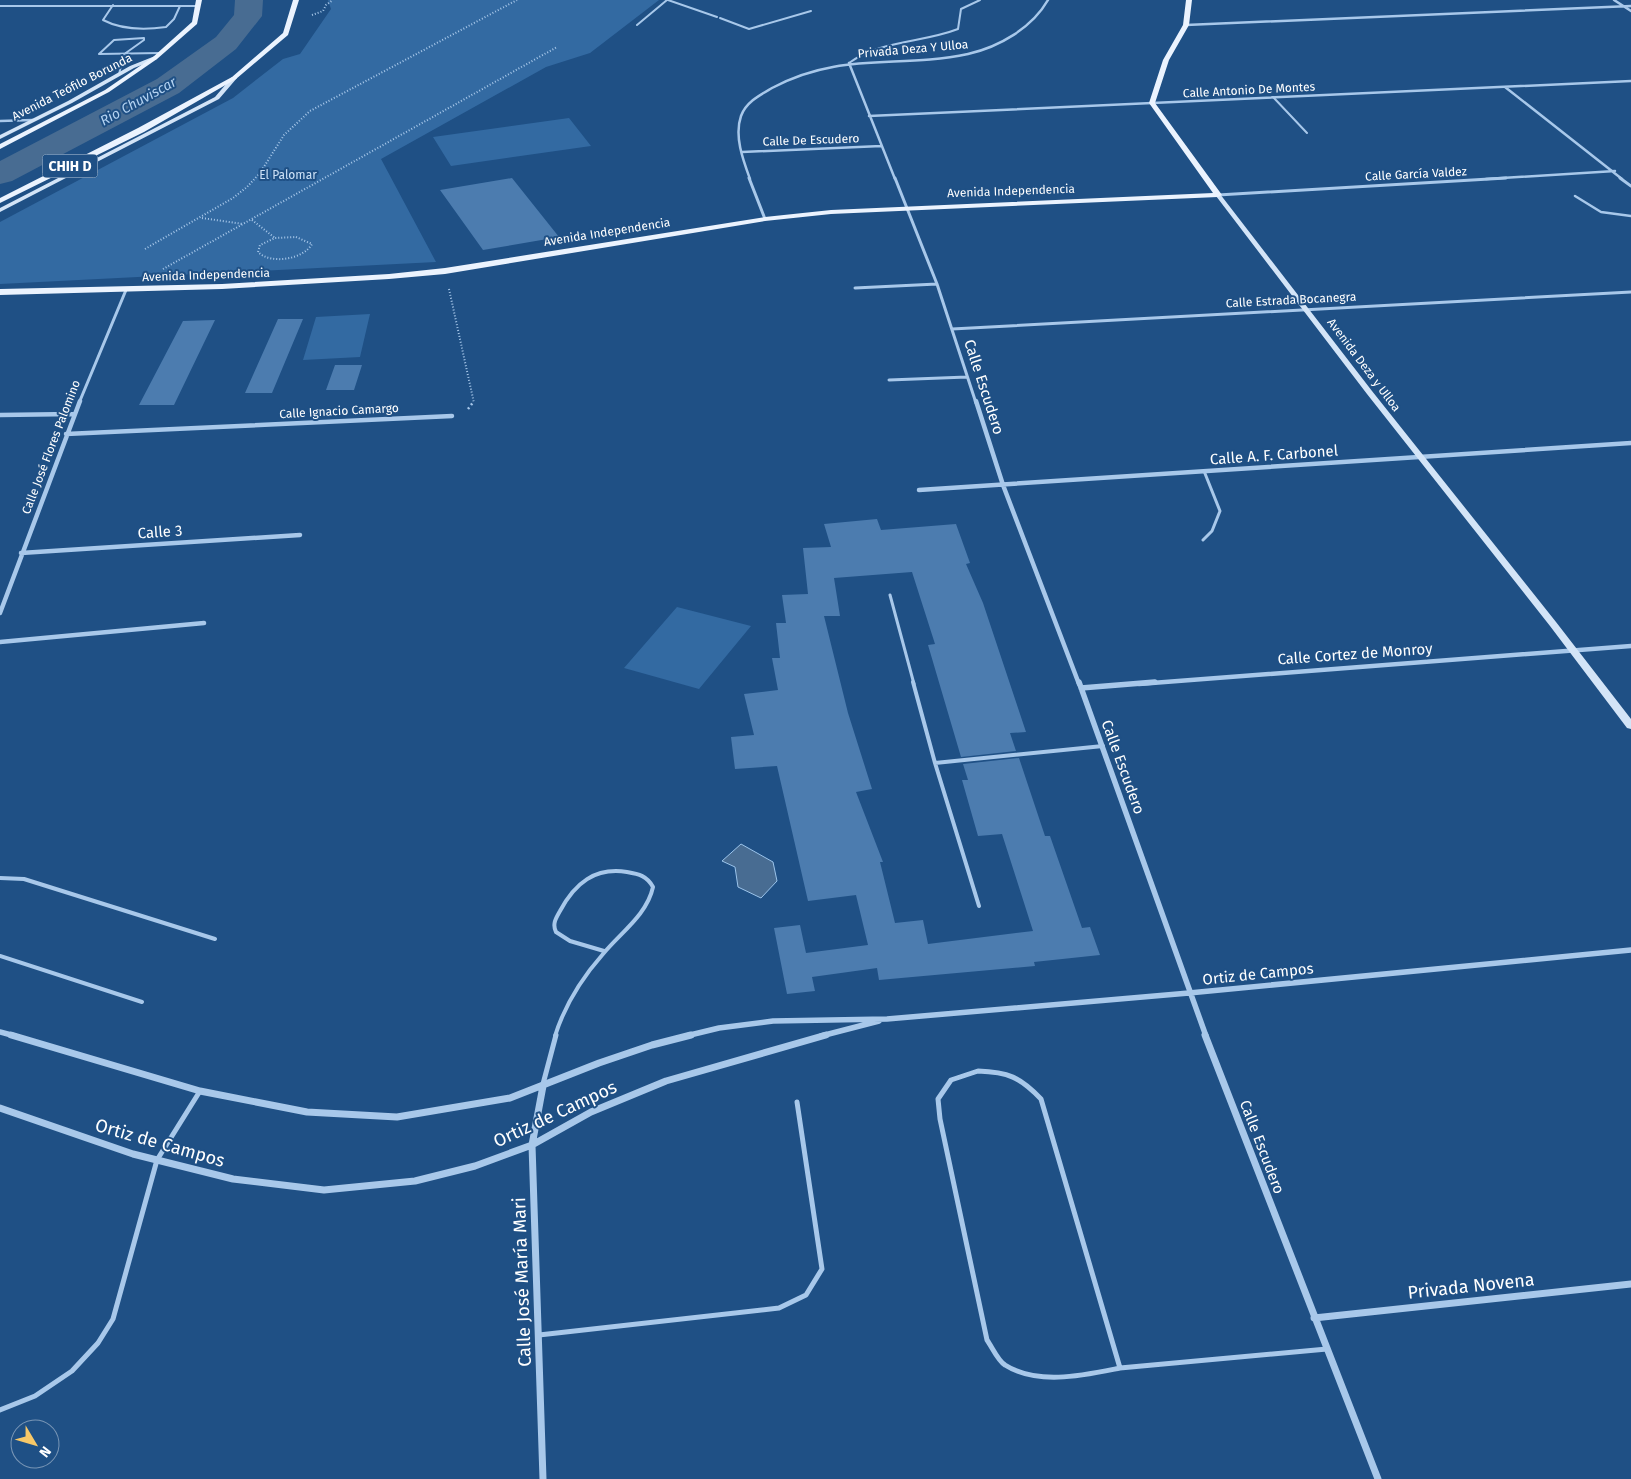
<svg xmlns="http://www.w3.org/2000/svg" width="1631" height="1479" viewBox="0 0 1631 1479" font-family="'Fira Sans',sans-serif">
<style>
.green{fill:#336aa2}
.water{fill:#486c92;stroke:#9bc4eb}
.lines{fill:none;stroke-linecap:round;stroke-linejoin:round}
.river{fill:#486c92;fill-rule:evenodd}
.building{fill:#4c7caf}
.path-far1{stroke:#a8c8ea;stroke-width:2;stroke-dasharray:1 2;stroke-linecap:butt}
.path{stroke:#a8c8ea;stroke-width:2.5;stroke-dasharray:2 3;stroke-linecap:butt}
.lane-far4{stroke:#a8c8ea;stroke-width:2}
.lane-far3{stroke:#a8c8ea;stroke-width:2.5}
.lane-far2{stroke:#a8c8ea;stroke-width:3}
.lane-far1{stroke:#a8c8ea;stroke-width:4}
.lane{stroke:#a8c8ea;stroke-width:5}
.street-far4{stroke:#a8c8ea;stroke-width:2.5}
.street-far3{stroke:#a8c8ea;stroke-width:3}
.street-far2{stroke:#a8c8ea;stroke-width:4.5}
.street-far1{stroke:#a8c8ea;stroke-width:5.5}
.street{stroke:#a8c8ea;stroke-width:7}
.secondary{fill:#d3e4f7;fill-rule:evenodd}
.primary{fill:#ebf3fe;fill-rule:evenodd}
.labels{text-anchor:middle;stroke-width:4;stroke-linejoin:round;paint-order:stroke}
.far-street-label{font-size:12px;fill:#fff;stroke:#1f5085}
.far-park-label{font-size:12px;fill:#cce1f7;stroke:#1f5085}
.far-water-label{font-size:14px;font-style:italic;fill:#b3d2f1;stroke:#1f5085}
.shield{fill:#1f5085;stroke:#bccada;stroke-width:1}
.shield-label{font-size:14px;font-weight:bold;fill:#fff}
.street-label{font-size:15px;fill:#fff;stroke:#1f5085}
.near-street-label{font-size:18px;fill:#fff;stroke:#1f5085}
</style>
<rect width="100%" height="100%" fill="#1f5085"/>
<!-- green -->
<path class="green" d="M328,0H659L590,53L546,67L381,159L436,262L0,284V222L233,98L283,59L300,54L331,9Z
M569,118L591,146L451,166L433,137Z
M370,314L360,357L303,360L316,317Z
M677,607L751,626L699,689L624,668Z"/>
<!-- water -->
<path class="water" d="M741,844L773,862L777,881L761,898L738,887L735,867L722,861Z"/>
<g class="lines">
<!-- river -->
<path class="river" d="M235,0H263L262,16L236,49L179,93L12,181L0,184V161L157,79L216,37L234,15Z"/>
</g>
<!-- building -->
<path class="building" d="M512,178L559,237L483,250L440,190Z
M278,319H303L272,393H245Z
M215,320L174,405H139L183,321Z
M335,365H362L354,390H326Z
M877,519L881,530L956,524L970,563L966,564L983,603L1026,732L1010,733L1016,751L961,757L928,645L935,644L912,572L834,578L840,616H824L848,713L872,789L856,792L883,862H880L895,923L923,920L928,944L1033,931L1002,834L978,836L962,780H968L963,764L1019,758L1045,836H1050L1082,928L1090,927L1100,955L1034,962L1035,966L879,980L877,968L812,977L815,991L787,994L774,928L800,925L806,953L868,945L856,895L808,901L777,766L735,769L731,737L754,735L744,694L778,690L772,658H780L776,623H786L782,595L808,594L803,548L831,547L824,524Z"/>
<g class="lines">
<!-- path-far1 -->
<path class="path-far1" d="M312,15L323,11L326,5L333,0
M202,218L243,224
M252,220L275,238
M296,237L312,244C304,259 271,265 258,252L260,245L275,238Z
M145,249L233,198L247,187L260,173L284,135L310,111L517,0
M163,269L557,47
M449,289L474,403"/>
<!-- path -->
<path class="path" d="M468,409L474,401"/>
<!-- lane-far4 -->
<path class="lane-far4" d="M668,0L717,17
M113,5L103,20C122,30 145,30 166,27L174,19L180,6
M0,6H199
M720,18L749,29L811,11
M637,25L667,0
M144,40V38L114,40L99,54L160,53
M849,63C881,40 922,43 958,29L961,9L980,0
M119,75L123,55L144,40
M1273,97L1307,133"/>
<!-- lane-far3 -->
<path class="lane-far3" d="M1575,196L1601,212L1631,216"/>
<!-- lane-far2 -->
<path class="lane-far2" d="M1203,540L1212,531L1220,511L1204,471
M890,595L914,684"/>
<!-- lane-far1 -->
<path class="lane-far1" d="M913,682L935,763L979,906
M935,763L1103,746
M0,878L24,879L215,939
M0,956L142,1002
M555,1036C565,1004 581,979 603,954C620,933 647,915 653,887C647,876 639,874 627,872C595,867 575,883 560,911C556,918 552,924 556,932L570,941L604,951"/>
<!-- lane -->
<path class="lane" d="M978,1071C1008,1072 1020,1077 1041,1099L1120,1368C1085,1375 1038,1386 1005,1365C998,1361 992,1347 987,1340L940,1119L938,1099L951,1080Z
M543,1084L556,1035
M539,1335L779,1308L806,1295L822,1269L797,1102
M1120,1368L1327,1349
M0,1410L35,1396L72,1371L98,1343L113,1319L157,1160L200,1091"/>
<!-- street-far4 -->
<path class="street-far4" d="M1614,0L1631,11
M1186,25L1631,6
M849,63L895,179
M1505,87L1622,179
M869,116L1631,81
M0,121L33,120
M742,152L881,146
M750,179C743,160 734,136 741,116C746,102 760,95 772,88C841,51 898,69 968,54C999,47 1032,28 1048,0
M1486,179L1615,171"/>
<!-- street-far3 -->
<path class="street-far3" d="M749,178L765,219
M895,178L937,284L976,403
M1620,178L1631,186
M1218,195L1506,178
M855,288L937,284
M952,329L1631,292
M889,380L967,377
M79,403L126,290"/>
<!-- street-far2 -->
<path class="street-far2" d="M976,401L1003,485L1079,684
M0,415L74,414
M66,434L452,416
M919,490L1631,443
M21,553L300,535
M0,613L80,401
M0,642L204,623
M1139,684L1631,646"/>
<!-- street-far1 -->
<path class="street-far1" d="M1079,682L1206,1036
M1081,688L1155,682
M0,1032L15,1036
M686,1036L719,1028L773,1021L887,1019L1189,993L1631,950
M821,1036L879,1021"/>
<!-- street -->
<path class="street" d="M11,1035L200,1091L307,1112L397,1117L510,1098L599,1063L652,1045L691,1035
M1205,1035L1378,1479
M543,1086L532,1145L543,1479
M0,1108L133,1154L233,1179L324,1190L415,1181L475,1166L532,1145L591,1112L666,1081L826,1035
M1314,1318L1631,1284"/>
<!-- secondary -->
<path class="secondary" d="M155,56L157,57V59L134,68L72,103L0,139V135L68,101L130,66Z
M232,77L237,78L219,99L0,212V208L215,97Z
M1216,194H1220L1372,391L1556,622L1631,719V729L1627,728L1550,626L1367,394L1216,196Z"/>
<!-- primary -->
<path class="primary" d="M196,0H202L197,24L157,59L109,92L0,149V144L105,90L153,57L192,22Z
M293,0H299L288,35L236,79L144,132L0,203V198L138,128L232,77L283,33Z
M1186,0H1192L1189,25L1169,60L1155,103L1222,195L1218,197L831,214L765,221L445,274L389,279L222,289L0,295V289L222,284L389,274L445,268L765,217L831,210L1213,193L1149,103L1163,60L1183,25Z"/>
</g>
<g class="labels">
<!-- far-street labels -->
<g class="far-street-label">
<text transform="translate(913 49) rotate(-5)" y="4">Privada Deza Y Ulloa</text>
<text transform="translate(72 87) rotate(-27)" y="4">Avenida Teófilo Borunda</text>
<text transform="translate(1249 90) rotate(-3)" y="4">Calle Antonio De Montes</text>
<text transform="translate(811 140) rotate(-2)" y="4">Calle De Escudero</text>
<text transform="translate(1416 174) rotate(-3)" y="4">Calle García Valdez</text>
<text transform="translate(1011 191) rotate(-2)" y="4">Avenida Independencia</text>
<text transform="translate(607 232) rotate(-9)" y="4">Avenida Independencia</text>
<text transform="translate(206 275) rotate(-2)" y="4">Avenida Independencia</text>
<text transform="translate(1291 300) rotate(-3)" y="4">Calle Estrada Bocanegra</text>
<text transform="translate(1364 365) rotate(53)" y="4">Avenida Deza y Ulloa</text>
<text transform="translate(339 411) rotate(-3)" y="4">Calle Ignacio Camargo</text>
<text transform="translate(51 447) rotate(-69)" y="4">Calle José Flores Palomino</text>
</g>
<!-- far-park labels -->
<g class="far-park-label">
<text x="288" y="179">El Palomar</text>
</g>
<!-- far-water labels -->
<g class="far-water-label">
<text transform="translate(138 101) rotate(-29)" y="5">Rio Chuviscar</text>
</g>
<!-- shield labels -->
<rect class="shield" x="42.5" y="154.5" width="55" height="23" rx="4"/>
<g class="shield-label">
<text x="70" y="171">CHIH D</text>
</g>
<!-- street labels -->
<g class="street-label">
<text transform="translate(984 387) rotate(72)" y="5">Calle Escudero</text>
<text transform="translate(1274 455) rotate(-4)" y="5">Calle A. F. Carbonel</text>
<text transform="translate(160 532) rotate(-4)" y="5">Calle 3</text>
<text transform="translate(1355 654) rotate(-4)" y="5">Calle Cortez de Monroy</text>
<text transform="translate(1123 767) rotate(70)" y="5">Calle Escudero</text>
<text transform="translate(1258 974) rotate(-6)" y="5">Ortiz de Campos</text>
<text transform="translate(1262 1147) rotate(69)" y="5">Calle Escudero</text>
</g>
<!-- near-street labels -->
<g class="near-street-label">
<text transform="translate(555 1114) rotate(-25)" y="6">Ortiz de Campos</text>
<text transform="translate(160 1143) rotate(16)" y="6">Ortiz de Campos</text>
<text transform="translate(522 1282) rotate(-92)" y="6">Calle José María Mari</text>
<text transform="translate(1471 1286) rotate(-6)" y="6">Privada Novena</text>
</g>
</g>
<!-- north arrow -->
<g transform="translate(35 1444) rotate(128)"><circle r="24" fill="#1f5085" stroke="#7996b6"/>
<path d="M0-4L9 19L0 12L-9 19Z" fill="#f7c868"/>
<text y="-8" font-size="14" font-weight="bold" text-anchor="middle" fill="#ffffff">N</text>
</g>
</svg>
